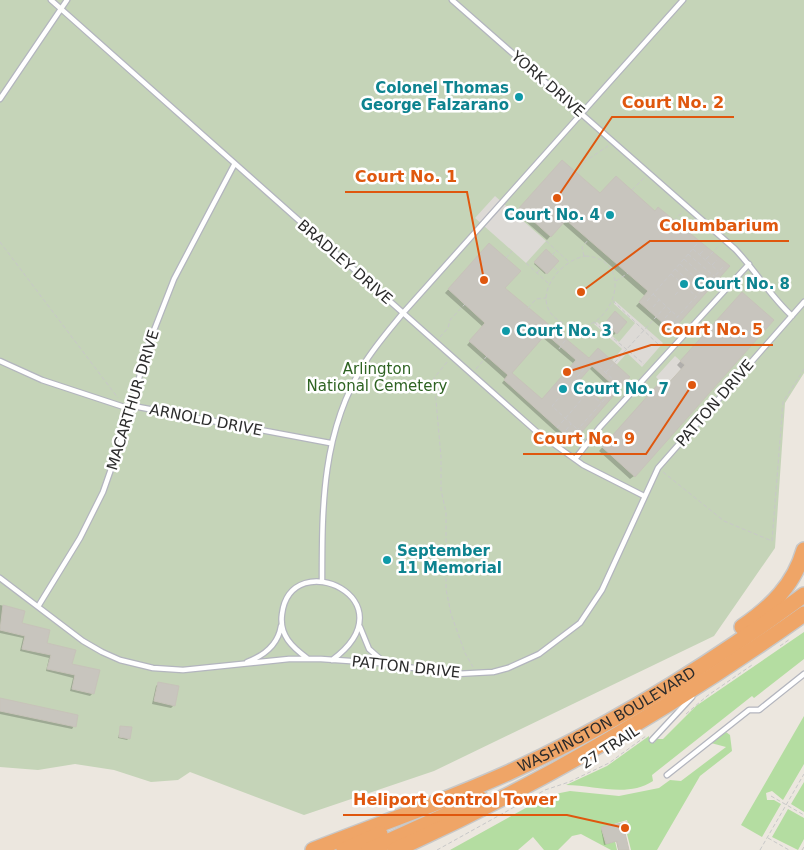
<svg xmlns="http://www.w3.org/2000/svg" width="804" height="850" viewBox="0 0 804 850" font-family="'DejaVu Sans',sans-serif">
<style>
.green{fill:#b4dda1}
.cemetery{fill:#c5d4b8}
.plaza{fill:#dddad6}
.shadow{fill:#0003;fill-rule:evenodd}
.building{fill:#c8c5be;stroke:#c7c3b9;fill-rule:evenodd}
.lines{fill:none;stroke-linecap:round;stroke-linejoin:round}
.lane-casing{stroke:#b3b5be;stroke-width:7}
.highway-casing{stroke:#c8c8c8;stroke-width:18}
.path{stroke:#c8c8c8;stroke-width:1;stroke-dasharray:4 2.5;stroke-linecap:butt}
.lane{stroke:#fff;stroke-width:4.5}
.highway{stroke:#efa567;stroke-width:15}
.culture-dot{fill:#0f9aa8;stroke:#fff;stroke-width:2}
.labels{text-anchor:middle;stroke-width:5;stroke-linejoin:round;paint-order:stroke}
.street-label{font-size:15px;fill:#2c2c2c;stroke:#fff}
.culture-label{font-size:15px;font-weight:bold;fill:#0d838f;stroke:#fff;text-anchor:start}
.park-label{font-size:15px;fill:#2e6322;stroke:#fff}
.leader{fill:none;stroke:#df570e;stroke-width:2}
.callout-dot{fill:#df570e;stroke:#fff;stroke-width:2}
.callout-label{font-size:16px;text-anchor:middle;font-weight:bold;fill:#df570e;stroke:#fff;stroke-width:5;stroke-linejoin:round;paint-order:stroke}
</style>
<rect width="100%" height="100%" fill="#ece7df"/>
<!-- green -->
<path class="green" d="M804,632V659L754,698L752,696L652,775L653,781C627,798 595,785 566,785L607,766L649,736V739L654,743L657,739H663L696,706Z
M804,716V764L783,800L772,791L766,793L767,800H774L781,804L762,837L741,825Z
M726,732L730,735L732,751L700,776L657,850H631L627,834L630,833L627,820L601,828L606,844L615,841L617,850H611L581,834L572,836L558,850H544L533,837L518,850H450L542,799L560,793L570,791L619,796L659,788L670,780L681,781L726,747L711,743Z
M804,782V812L791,804Z
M788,809L804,818V839L798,850L772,837Z"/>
<!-- cemetery -->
<path class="cemetery" d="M0,0H804V373L785,403L775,548L714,636L434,771L304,815L190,772L178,780L151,782L114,770L75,764L38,770L0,767Z"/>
<!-- plaza -->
<path class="plaza" d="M495,196L546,241L526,263L475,218Z
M615,301L663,343L642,367L627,353L609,373L605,369L622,349L594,324L597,322L619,342L635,323L614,304Z
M675,356L685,365L665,387L656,377Z"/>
<!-- shadow -->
<path class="shadow" d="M559,165L600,195L654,212L671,330L668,334L636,306L645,296L562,223L547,240L516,213Z
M489,244L504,288L589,360L628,378L569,444L502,383L505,379L467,345L483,327L445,293ZM542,337L574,364L542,401L510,373ZM589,368L611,389L601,401L578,381Z
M546,251L557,261L545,274L534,264Z
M739,297L634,476L630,479L599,451L656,387L665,389L682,370L677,365Z
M615,313L626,322L614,335L604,326Z
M0,605L24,611L21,624L46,644L93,693L90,696L70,691L73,678L46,671L49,658L20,651L23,638L0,633Z
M159,683L174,705L171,708L152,704L156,686Z
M0,700L74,726L72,729L0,714Z
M121,727L129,738L127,740L118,738Z
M626,823L628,831L624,833L628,850H618L616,841L604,845L601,829Z"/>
<!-- building -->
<path class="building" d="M562,160L600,193L616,176L655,211L658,207L730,266L672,331L639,302L648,291L566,220L551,237L519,208Z
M489,243L521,271L505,288L589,358L598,348L630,377L573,442L504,380L508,375L469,341L485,323L448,289ZM546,334L576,360L542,399L512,373ZM592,366L613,385L601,400L579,381Z
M546,249L559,261L547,274L534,262Z
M742,292L774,320L635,477L602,447L660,382L665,387L685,365L680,361Z
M615,311L627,322L617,334L605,323Z
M3,605L25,611L22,623L50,630L47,643L76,650L72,664L100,670L94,694L72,689L75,675L47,669L51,655L22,649L25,636L0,630Z
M158,682L179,686L175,706L154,701Z
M0,698L78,715L76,727L0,711Z
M120,726L132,727L130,739L119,737Z
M627,822L630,832L625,833L629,850H619L617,841L606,844L601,827Z"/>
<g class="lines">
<defs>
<path id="lane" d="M51,0L537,432L583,465L644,496
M452,0L735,249C756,271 770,296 792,316
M0,99L67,0
M0,361L42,380L124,407L133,406L330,443
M575,459L600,427L749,264
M0,578L83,641L102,652L120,660L153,668L183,670L289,659H321L379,663L456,674L493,672L508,668L539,654L580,623L602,590L658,468L804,302
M322,581C322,505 322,431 364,364C375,346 390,329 403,313L683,0
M39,605L80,538L103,492L133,406L144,356L174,279L234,165
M360,627L369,649L386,664
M307,658C292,647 279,635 282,614C291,544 413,600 332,660
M247,662C263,656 278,645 281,626
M652,740L692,697
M667,775L749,710H759L804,674"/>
<g id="highway">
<path d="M742,627C771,607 794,585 804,550"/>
<path id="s1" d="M313,850C379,824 446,801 510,772C614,724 712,663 804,595"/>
<path d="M344,850L380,834"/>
<path d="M369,850L481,799"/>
<path d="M395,850C539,785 676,705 804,614"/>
</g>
</defs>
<!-- lane casing -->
<use href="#lane" class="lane-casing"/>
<!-- highway casing -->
<use href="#highway" class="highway-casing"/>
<!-- path -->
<path class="path" d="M578,174L584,162L608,146
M632,190L645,177
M674,221L683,211
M546,241L568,261
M0,242L118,398
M693,249L718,271
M688,254L714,276
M700,254L705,249
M552,255L556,251
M584,256L582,247L589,239
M585,256C643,259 607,346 563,323C527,305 555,262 585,256Z
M506,258L512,251
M684,259L709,281
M706,259L721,244
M526,263L548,283
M680,264L705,286
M712,265L717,260
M554,267L557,270
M675,269L701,291
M537,273L541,268
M671,274L696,296
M616,281L628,273
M653,294L678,317
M675,295L683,286
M613,301L660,346
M647,301L697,244
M653,307L659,300
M528,308L536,299L546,298
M665,318L671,311
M594,322L644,364
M672,323L723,267
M607,333L611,329
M440,337L448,328L450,320L465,304
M559,349L574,328
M447,362L434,378L441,457V490L446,512V589L451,614L465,653L473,667
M476,369L487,356
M606,372L666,306
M576,381L601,403
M557,428L594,385
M566,430L571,424
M572,436L618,384L592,360L552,406L578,430
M663,472L724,521L772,541L783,402L804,369
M780,646L790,639
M686,714L707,696L752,665
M771,796L804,815
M768,838L789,850
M437,850L545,790L569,782L609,763L646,736
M760,850L804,774
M802,850L804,847"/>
<!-- lane -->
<use href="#lane" class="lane"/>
<!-- highway -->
<use href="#highway" class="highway"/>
</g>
<!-- markers -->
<g class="culture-dot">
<circle cx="519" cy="97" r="5"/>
<circle cx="610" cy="215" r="5"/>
<circle cx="684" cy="284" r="5"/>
<circle cx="506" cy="331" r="5"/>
<circle cx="563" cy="389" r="5"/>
<circle cx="387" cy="560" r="5"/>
</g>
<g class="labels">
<!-- street labels -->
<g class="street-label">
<text transform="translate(548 84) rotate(41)" y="5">YORK DRIVE</text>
<text transform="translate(345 262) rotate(41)" y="5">BRADLEY DRIVE</text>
<text transform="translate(133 400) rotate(-73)" y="5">MACARTHUR DRIVE</text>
<text transform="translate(715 403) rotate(-49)" y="5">PATTON DRIVE</text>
<text transform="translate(206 420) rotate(11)" y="5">ARNOLD DRIVE</text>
<text transform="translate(406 667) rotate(6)" y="5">PATTON DRIVE</text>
<text dy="5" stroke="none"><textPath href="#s1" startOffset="322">WASHINGTON BOULEVARD</textPath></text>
<text transform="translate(610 747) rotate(-33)" y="5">27 TRAIL</text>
</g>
<!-- culture labels -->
<g class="culture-label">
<text x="509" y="93" text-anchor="end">Colonel Thomas<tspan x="509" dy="17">George Falzarano</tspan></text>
<text x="600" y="220" text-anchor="end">Court No. 4</text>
<text x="694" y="289">Court No. 8</text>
<text x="516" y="336">Court No. 3</text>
<text x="573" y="394">Court No. 7</text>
<text x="397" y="556">September<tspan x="397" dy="17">11 Memorial</tspan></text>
</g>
<!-- park labels -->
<g class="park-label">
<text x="377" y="374">Arlington<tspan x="377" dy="17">National Cemetery</tspan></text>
</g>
</g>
<!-- callouts -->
<path class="leader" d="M557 198L612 117H734M484 280L467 192H345M581 292L650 241H789M567 372L651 345H773M692 385L646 454H523M625 828L567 815H343"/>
<g class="callout-dot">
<circle cx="557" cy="198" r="5"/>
<circle cx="484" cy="280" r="5"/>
<circle cx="581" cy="292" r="5"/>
<circle cx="567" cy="372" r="5"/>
<circle cx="692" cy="385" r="5"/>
<circle cx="625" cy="828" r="5"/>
</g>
<g class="callout-label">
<text x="673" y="108">Court No. 2</text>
<text x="406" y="182">Court No. 1</text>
<text x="719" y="231">Columbarium</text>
<text x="712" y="335">Court No. 5</text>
<text x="584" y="444">Court No. 9</text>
<text x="455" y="805">Heliport Control Tower</text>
</g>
</svg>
